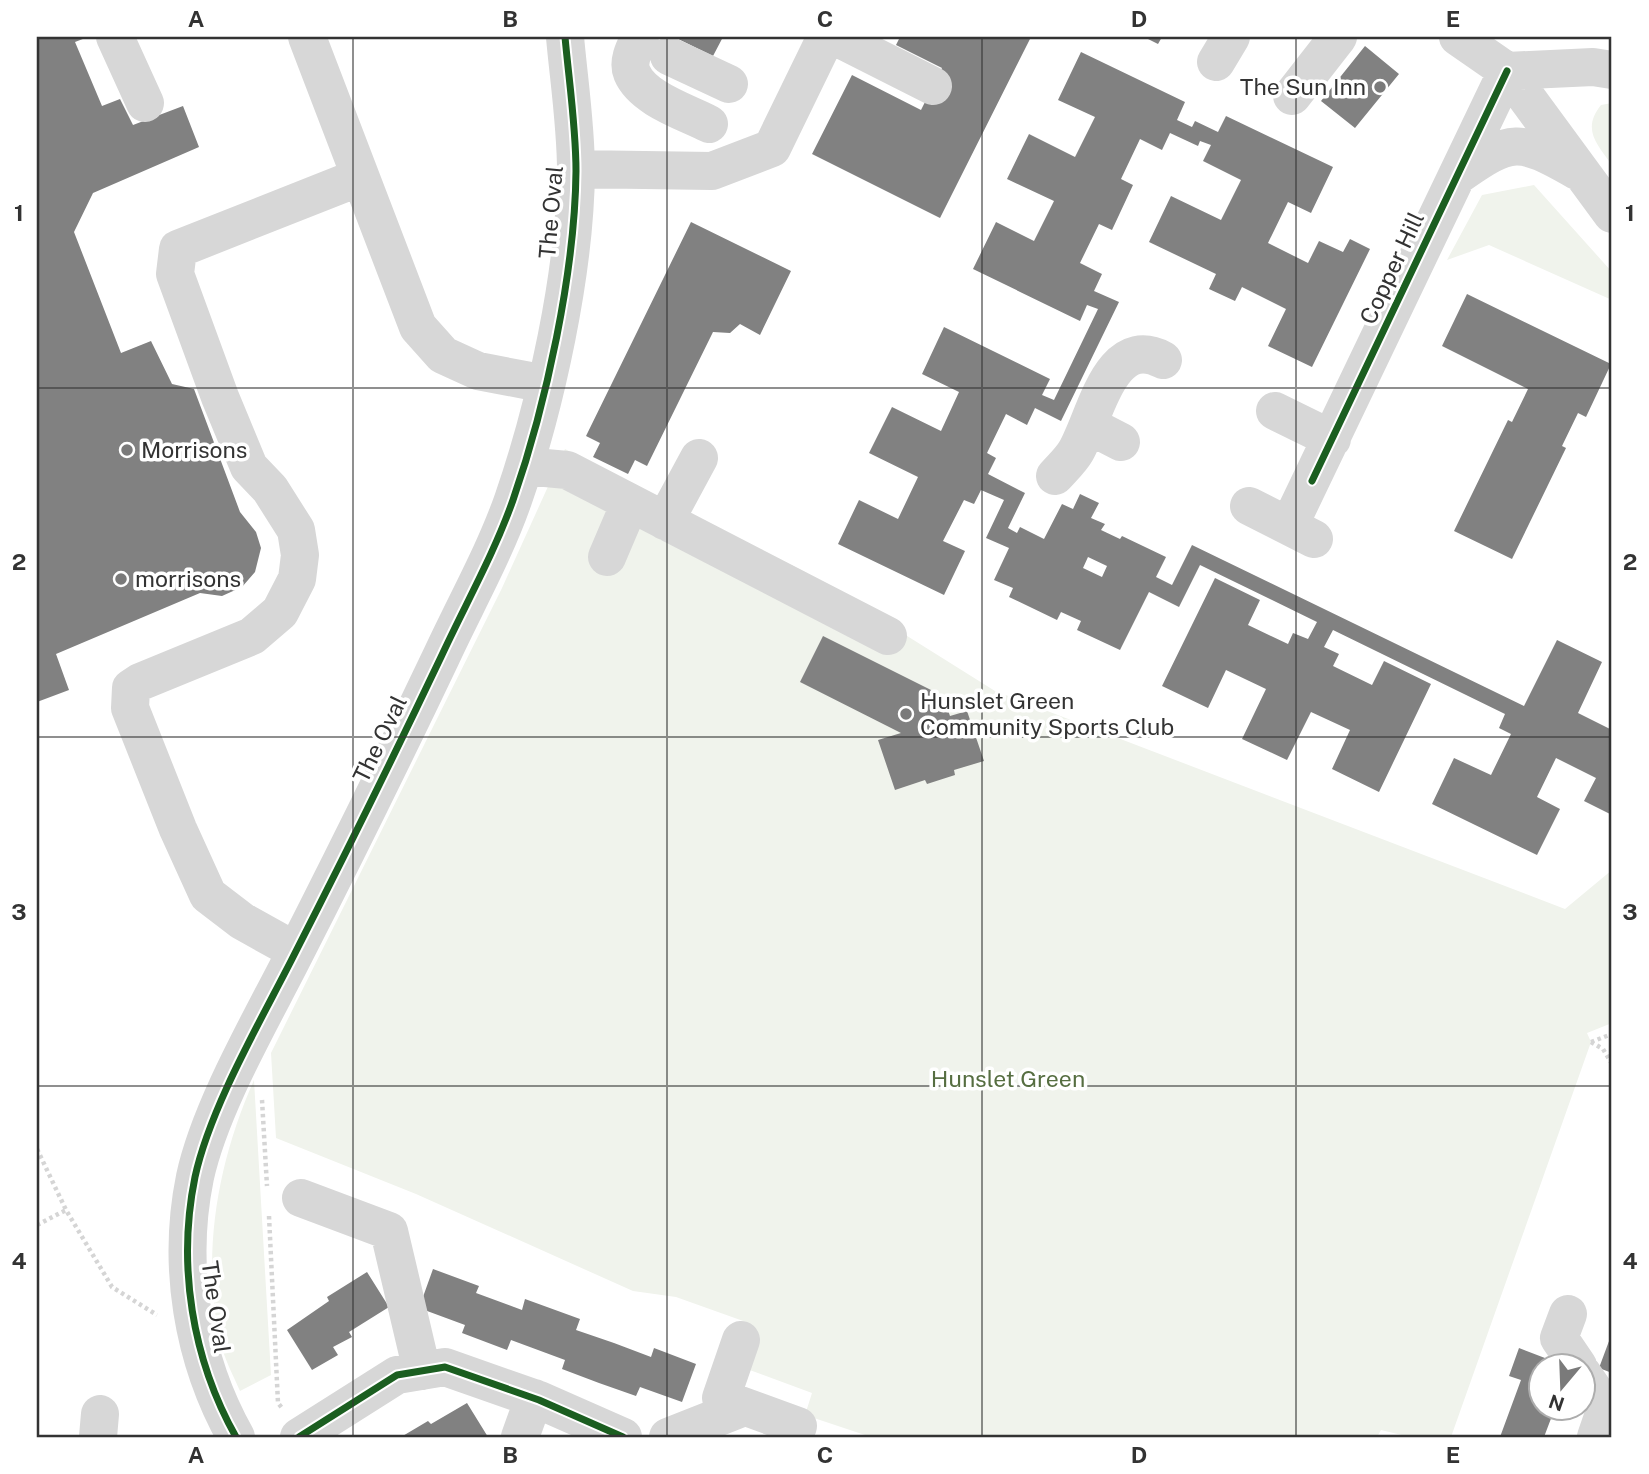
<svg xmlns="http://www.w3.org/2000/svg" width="1649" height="1474" viewBox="0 0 1649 1474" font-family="'Public Sans',sans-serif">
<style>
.green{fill:#f0f3ec}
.building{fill:#818181;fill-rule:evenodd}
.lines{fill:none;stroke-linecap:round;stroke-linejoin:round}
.path{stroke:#d5d5d5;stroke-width:4.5;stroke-dasharray:3.5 3.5;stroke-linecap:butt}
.minor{stroke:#d7d7d7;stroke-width:38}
.cycleway-casing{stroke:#fff;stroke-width:11}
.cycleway{stroke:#1b5e20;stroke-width:7}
.grid{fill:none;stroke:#333;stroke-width:2;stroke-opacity:0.55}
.poi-dot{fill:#7a7a7a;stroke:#fff;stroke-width:2.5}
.labels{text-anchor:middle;stroke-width:7;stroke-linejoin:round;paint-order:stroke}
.poi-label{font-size:23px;fill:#333;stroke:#fff;text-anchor:start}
.street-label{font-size:23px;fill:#333;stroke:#fff}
.park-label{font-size:23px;fill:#566e41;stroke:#fff}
.neatline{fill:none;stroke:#333;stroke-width:2.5}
.grid-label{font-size:23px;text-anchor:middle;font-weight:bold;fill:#333}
</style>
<rect width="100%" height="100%" fill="#fff"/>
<!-- green -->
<path class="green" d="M1612,103V165C1596,143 1582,129 1601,105Z
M1534,185L1612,272V300L1489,245L1447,260L1482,195Z
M565,449L805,572L995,691L1565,909L1612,870V1023L1587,1033L1591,1042L1451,1437H1410L1381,1430L1377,1437H871L805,1415L812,1393L747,1369L746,1322L676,1297L633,1291L416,1194L276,1138L271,1053L502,588Z
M254,1080L271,1375L240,1391C233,1375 224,1358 220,1341C201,1253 218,1161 254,1080Z"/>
<!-- building -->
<path class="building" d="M37,37H88L75,42L102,106L120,99L133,125L183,106L199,147L93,193L74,232L121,353L151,341L172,384L194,389L240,512L256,532L261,548L255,572L242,587L222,596L200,593L56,654L69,690L37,702Z
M674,37H723L713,56Z
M900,37H1031L940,218L812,154L852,75L921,110L942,68L896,45Z
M1144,37H1162L1158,44Z
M1365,46L1399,74L1355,128L1321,101Z
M1081,52L1185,102L1177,120L1192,127L1195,121L1218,132L1226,116L1333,167L1311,213L1288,202L1268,243L1308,263L1319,241L1343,252L1350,239L1370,249L1312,367L1268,346L1286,309L1242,287L1235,301L1209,289L1216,274L1149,242L1171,196L1221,220L1241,180L1203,161L1211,145L1200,141L1198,146L1170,133L1162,150L1140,139L1121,179L1133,185L1112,230L1099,224L1080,263L1102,274L1094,291L1119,302L1061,421L1035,408L1027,425L1006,414L987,453L996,458L988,474L1025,493L1008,528L1017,533L1020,527L1044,539L1062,504L1073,509L1080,494L1099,503L1091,518L1105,524L1101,530L1120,539L1122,536L1166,557L1156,577L1172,585L1192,545L1524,706L1557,640L1602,662L1578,713L1612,730V815L1584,801L1596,778L1556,758L1537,797L1560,809L1537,855L1432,804L1454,758L1491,775L1511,734L1499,728L1505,714L1333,630L1324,647L1339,654L1333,666L1372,685L1384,661L1431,684L1379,792L1332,769L1350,730L1311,712L1287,760L1242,739L1266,689L1226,670L1208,708L1162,686L1215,578L1260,600L1248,625L1288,644L1293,633L1308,639L1317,622L1200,565L1179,607L1149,592L1120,650L1077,630L1081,621L1061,612L1057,620L1009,597L1013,588L994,580L1009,548L986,538L1004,500L981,490L974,504L964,500L943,541L965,551L944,595L838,544L859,500L898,519L918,477L869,453L892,407L941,431L959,392L922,374L944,327L1050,379L1042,395L1054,400L1098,309L1087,305L1080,321L973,269L996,222L1034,241L1054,201L1007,179L1029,134L1075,157L1095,117L1058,100ZM1088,557L1107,566L1102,577L1083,568Z
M691,222L791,271L760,335L740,324L730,333L713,332L647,466L635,460L628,474L593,457L600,443L586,436Z
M1467,294L1611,364L1586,417L1578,413L1562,446L1566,448L1512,559L1454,531L1508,420L1512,422L1528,389L1442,346Z
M823,636L943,696L950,716L967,711L984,761L954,770L955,775L927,784L925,780L895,790L878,740L901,733L800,682Z
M433,1269L479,1286L476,1293L522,1310L525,1299L580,1319L576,1330L614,1343L651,1357L654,1348L696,1364L682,1402L640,1387L636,1396L599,1383L562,1369L565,1360L511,1340L507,1350L462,1333L465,1325L419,1308Z
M367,1272L389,1307L349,1332L352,1337L333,1347L338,1355L312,1370L287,1330L329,1301L327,1297Z
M1612,1333V1373L1599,1368Z
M1519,1348L1558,1363L1557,1366H1540V1408H1555L1544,1437H1500L1521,1380L1509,1376Z
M467,1403L488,1437H401L428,1421L431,1424Z"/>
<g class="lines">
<!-- path -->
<path class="path" d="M1591,1042L1603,1049L1612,1064
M1591,1042L1612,1034
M262,1100L267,1186
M37,1149L66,1210L112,1287L157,1315
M269,1216L278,1403L282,1408
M37,1225L66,1210"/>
<!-- minor -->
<path class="minor" d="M115,37L145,103
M307,37L418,327L443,355L478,371L546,384
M640,37C635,47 627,61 632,73C643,99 686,112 709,124
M836,37L933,86
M1458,37L1507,71L1612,214
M669,56L729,84
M1216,62L1231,37
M1507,71L1593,67L1612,70
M1292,96L1338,37
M576,169L712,171L772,148L826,37
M1457,176C1512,137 1519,138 1577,171
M1275,411L1332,439
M1088,425L1121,442
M524,466L567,470L888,636
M1055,476C1062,468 1071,460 1076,451C1096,416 1110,332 1163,360
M1249,506L1314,539
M665,521L699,458
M1289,526L1507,71
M607,557L630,503
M296,951L242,921L208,895L178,829L130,708L131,688L140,682L252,636L280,612L297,579L300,555L296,530L270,489L249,467L220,397L175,274L178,249L360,177
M301,1198L389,1231L422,1371
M1568,1314L1559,1338L1578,1366
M741,1340L721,1398L798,1426L794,1437
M1582,1373L1606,1408L1596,1437
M98,1437L100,1414
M236,1437C192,1359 177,1265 195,1177C210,1108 260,1022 292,959C343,859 393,758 441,657C465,605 494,554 513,500C546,405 575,272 576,171C576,127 569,81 565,37
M299,1437L397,1375L445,1367L539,1400L623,1437
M520,1437L534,1398
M668,1437L744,1407"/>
<defs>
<path id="cycleway" d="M1312,481L1507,71
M236,1437C192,1359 177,1265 195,1177C210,1108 260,1022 292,959C343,859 393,758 441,657C465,605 494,554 513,500C546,405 575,272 576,171C576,127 569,81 565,37
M299,1437L397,1375L445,1367L539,1400L623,1437"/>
</defs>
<!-- cycleway casing -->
<use href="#cycleway" class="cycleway-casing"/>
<!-- cycleway -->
<use href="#cycleway" class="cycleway"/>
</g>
<!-- grid -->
<path class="grid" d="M353,37V1437M667,37V1437M982,37V1437M1296,37V1437M37,388H1612M37,737H1612M37,1086H1612"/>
<!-- markers -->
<g class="poi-dot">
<circle cx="1380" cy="87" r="7"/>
<circle cx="127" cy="450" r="7"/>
<circle cx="121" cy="579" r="7"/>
<circle cx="906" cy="714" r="7"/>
</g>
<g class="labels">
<!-- poi labels -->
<g class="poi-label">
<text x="1366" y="95" text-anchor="end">The Sun Inn</text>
<text x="141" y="458">Morrisons</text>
<text x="135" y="587">morrisons</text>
<text x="920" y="709">Hunslet Green<tspan x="920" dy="26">Community Sports Club</tspan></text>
</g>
<!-- street labels -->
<g class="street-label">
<text transform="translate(551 212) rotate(-85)" y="8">The Oval</text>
<text transform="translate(1392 268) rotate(-65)" y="8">Copper Hill</text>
<text transform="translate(380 739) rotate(-64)" y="8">The Oval</text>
<text transform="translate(216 1307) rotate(82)" y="8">The Oval</text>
</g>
<!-- park labels -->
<g class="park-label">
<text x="1008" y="1087">Hunslet Green</text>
</g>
</g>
<!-- border -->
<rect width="1649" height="1474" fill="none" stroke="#ffffff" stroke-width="77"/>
<!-- north arrow -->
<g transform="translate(1562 1387) rotate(199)"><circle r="33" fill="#ffffff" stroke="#adadad" stroke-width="2"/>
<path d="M0-5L12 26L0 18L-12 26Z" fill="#7a7a7a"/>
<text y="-10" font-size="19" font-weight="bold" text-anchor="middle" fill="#333333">N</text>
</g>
<rect x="38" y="38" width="1572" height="1398" class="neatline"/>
<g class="grid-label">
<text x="196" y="27">A</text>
<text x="510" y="27">B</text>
<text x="825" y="27">C</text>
<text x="1139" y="27">D</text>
<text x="1453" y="27">E</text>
<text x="19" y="221">1</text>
<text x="1630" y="221">1</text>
<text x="19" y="570">2</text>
<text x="1630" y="570">2</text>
<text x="19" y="920">3</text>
<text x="1630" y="920">3</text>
<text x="19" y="1269">4</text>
<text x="1630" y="1269">4</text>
<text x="196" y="1463">A</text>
<text x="510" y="1463">B</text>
<text x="825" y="1463">C</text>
<text x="1139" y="1463">D</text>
<text x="1453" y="1463">E</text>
</g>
</svg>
